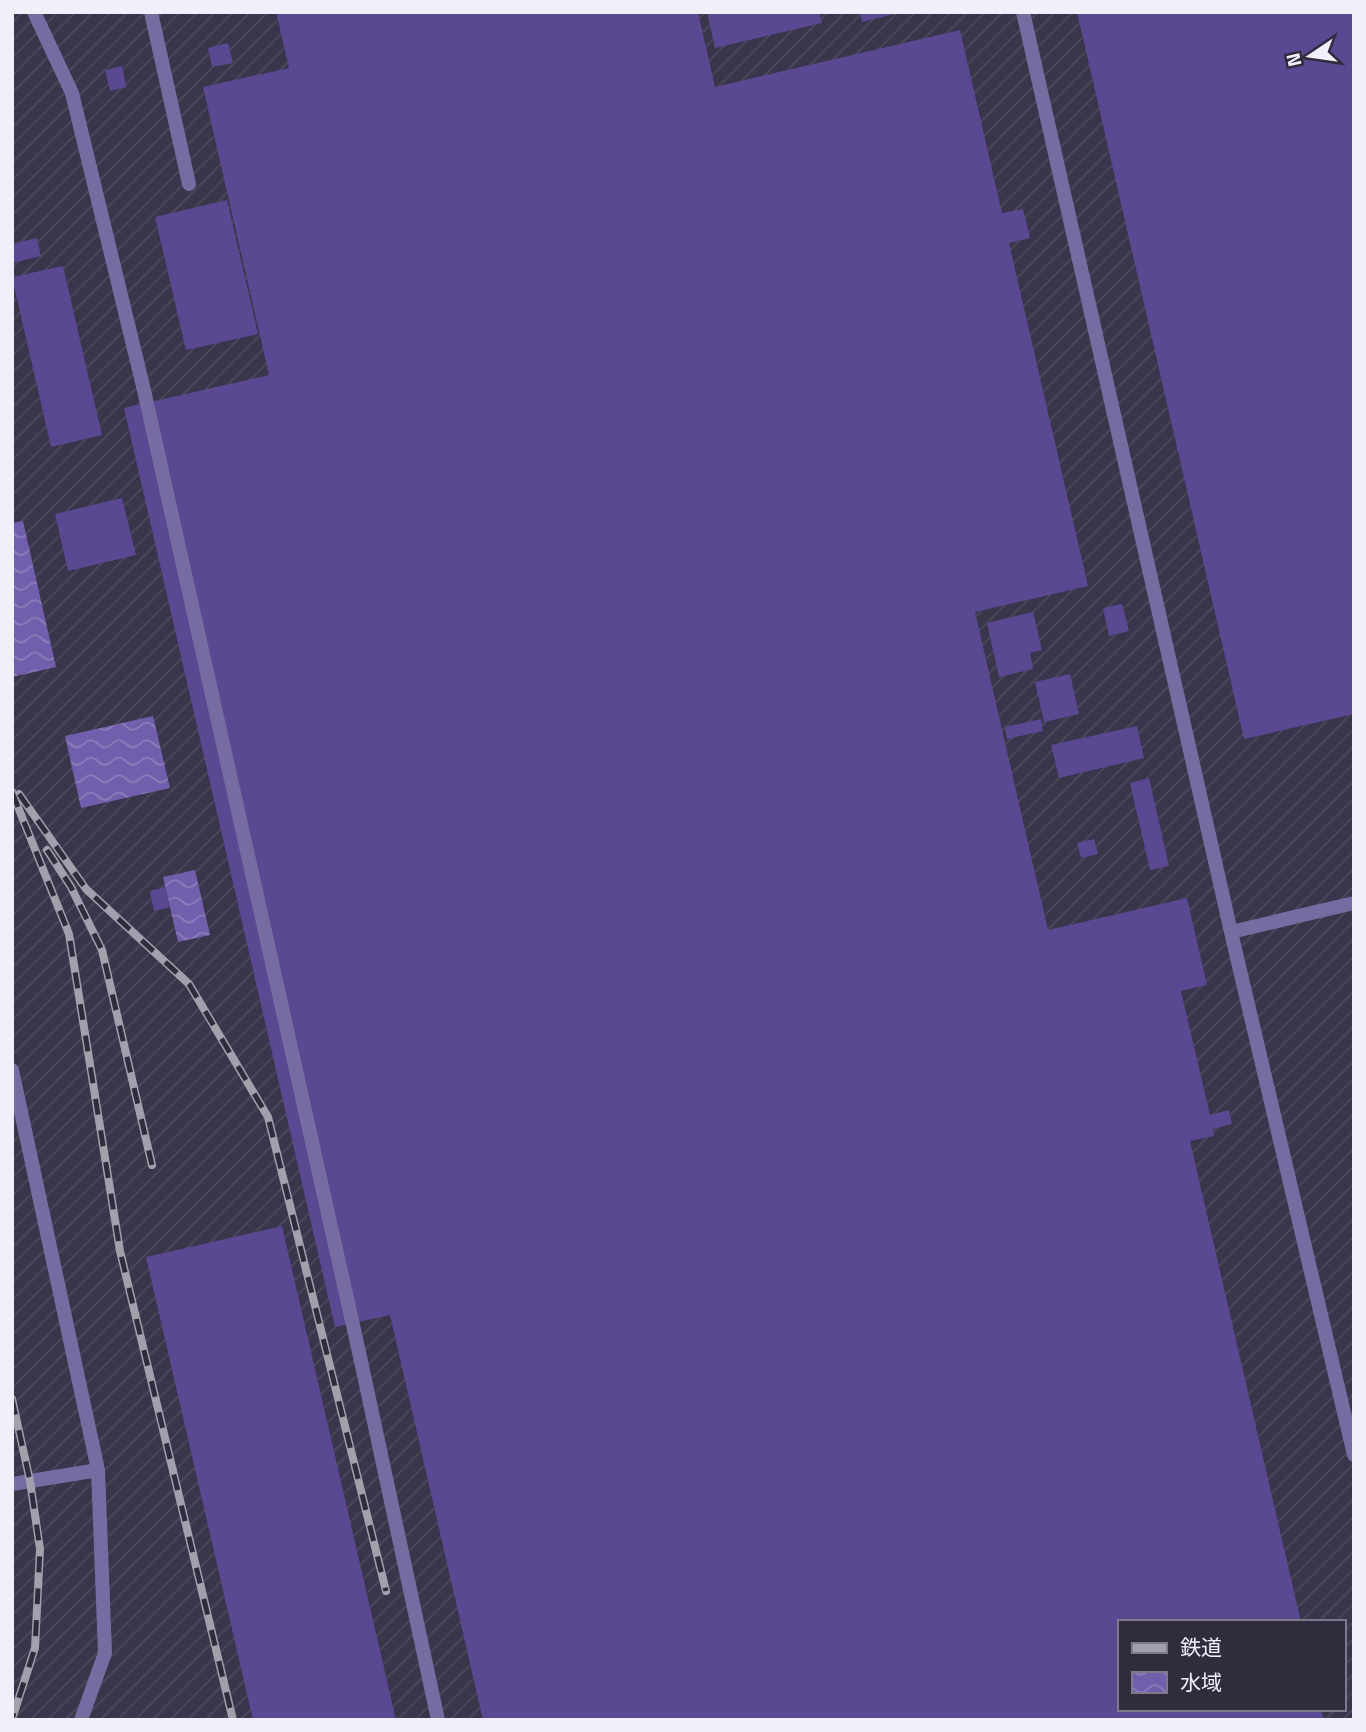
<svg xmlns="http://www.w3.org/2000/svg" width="1366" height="1732" viewBox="0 0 1366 1732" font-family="'Titillium Web','Noto Sans JP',sans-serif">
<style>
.industrial{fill:url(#industrial-furrows);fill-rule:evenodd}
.water{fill:url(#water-waves)}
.building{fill:#5b4893}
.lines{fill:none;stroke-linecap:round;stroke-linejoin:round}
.lane{stroke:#776ca1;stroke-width:14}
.rail-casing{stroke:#a3a0ad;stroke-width:8}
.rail{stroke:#302c3d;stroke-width:5;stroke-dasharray:16;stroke-linecap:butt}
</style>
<defs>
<pattern id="industrial-furrows" width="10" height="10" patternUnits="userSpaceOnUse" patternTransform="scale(1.75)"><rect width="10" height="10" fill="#39354b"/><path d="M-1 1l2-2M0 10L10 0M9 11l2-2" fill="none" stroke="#4c495d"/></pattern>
<pattern id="water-waves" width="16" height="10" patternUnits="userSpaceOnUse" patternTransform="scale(1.75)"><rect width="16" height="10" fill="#715eac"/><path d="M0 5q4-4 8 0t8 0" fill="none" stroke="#8d7dbc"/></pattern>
</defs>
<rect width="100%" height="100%" fill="#302c3d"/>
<!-- industrial -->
<path class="industrial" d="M12,12H1354V1720H12ZM1119,1622H1343V1709H1119Z"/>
<!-- water -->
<path class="water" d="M23,521L56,667L12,677V523Z
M153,716L170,788L81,808L65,736Z
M195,870L210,935L178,942L163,877Z"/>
<!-- building -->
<path class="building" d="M276,12H698L715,87L960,30L1002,213L1023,209L1030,238L1009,243L1088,586L975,612L1048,930L1187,898L1207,985L1181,991L1210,1115L1229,1110L1232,1124L1213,1129L1214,1136L1190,1141L1301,1622H1119V1709H1321L1324,1720H483L390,1315L335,1327L124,408L269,375L203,87L289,68Z
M707,12H819L822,23L715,48Z
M860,12H898V13L862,22Z
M1077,12H1354V714L1244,739Z
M228,43L233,63L212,67L208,48Z
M122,66L126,87L110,91L105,70Z
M227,200L258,334L186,350L155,217Z
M37,238L41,256L12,263V244Z
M63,266L102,435L51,447L12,277Z
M122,498L136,555L68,571L55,514Z
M1122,604L1129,631L1109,636L1103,608Z
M1033,612L1042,650L1030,653L1033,669L999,677L987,623Z
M1070,674L1079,714L1044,722L1035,682Z
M1041,719L1043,731L1007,739L1005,727Z
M1137,726L1144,758L1059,778L1051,745Z
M1149,778L1169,866L1150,870L1130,783Z
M1094,839L1098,854L1081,858L1077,843Z
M165,887L170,907L154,911L150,891Z
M282,1226L396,1720H253L146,1257Z"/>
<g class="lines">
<!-- lane -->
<path class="lane" d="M34,12L72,93L143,386L359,1352L438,1720
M151,12L189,184
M1023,12L1231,932L1354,1455
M1231,932L1354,903
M12,1070L98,1470L105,1653L81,1720
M12,1484L98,1470"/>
<defs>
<path id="rail" d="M12,792L69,934L120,1251L233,1720
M19,794L86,889L189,984L268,1117L386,1591
M47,850L71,887L102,950L152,1165
M12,1399L30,1481L40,1549L35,1648L12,1719"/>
</defs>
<!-- rail casing -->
<use href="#rail" class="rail-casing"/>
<!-- rail -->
<use href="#rail" class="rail"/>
</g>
<!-- border -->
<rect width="1366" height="1732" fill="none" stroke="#f1effa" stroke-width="28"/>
<!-- legend -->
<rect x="1118" y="1620" width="228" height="91" fill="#302c3d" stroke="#7d7a89" stroke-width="2"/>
<rect x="1132" y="1643" width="35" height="10" fill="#a3a0ad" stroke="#7d7a89" stroke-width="2"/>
<text x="1180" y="1655" font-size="21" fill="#f1effa">鉄道</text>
<rect x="1132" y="1672" width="35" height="21" fill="url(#water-waves)" stroke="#7d7a89" stroke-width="2"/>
<text x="1180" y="1690" font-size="21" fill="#f1effa">水域</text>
<!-- north arrow -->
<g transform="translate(1310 56) rotate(257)" stroke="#302c3d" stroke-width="5" paint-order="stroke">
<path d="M0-5L12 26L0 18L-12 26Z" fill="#f1effa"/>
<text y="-10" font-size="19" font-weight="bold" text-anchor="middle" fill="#f1effa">N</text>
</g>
</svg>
